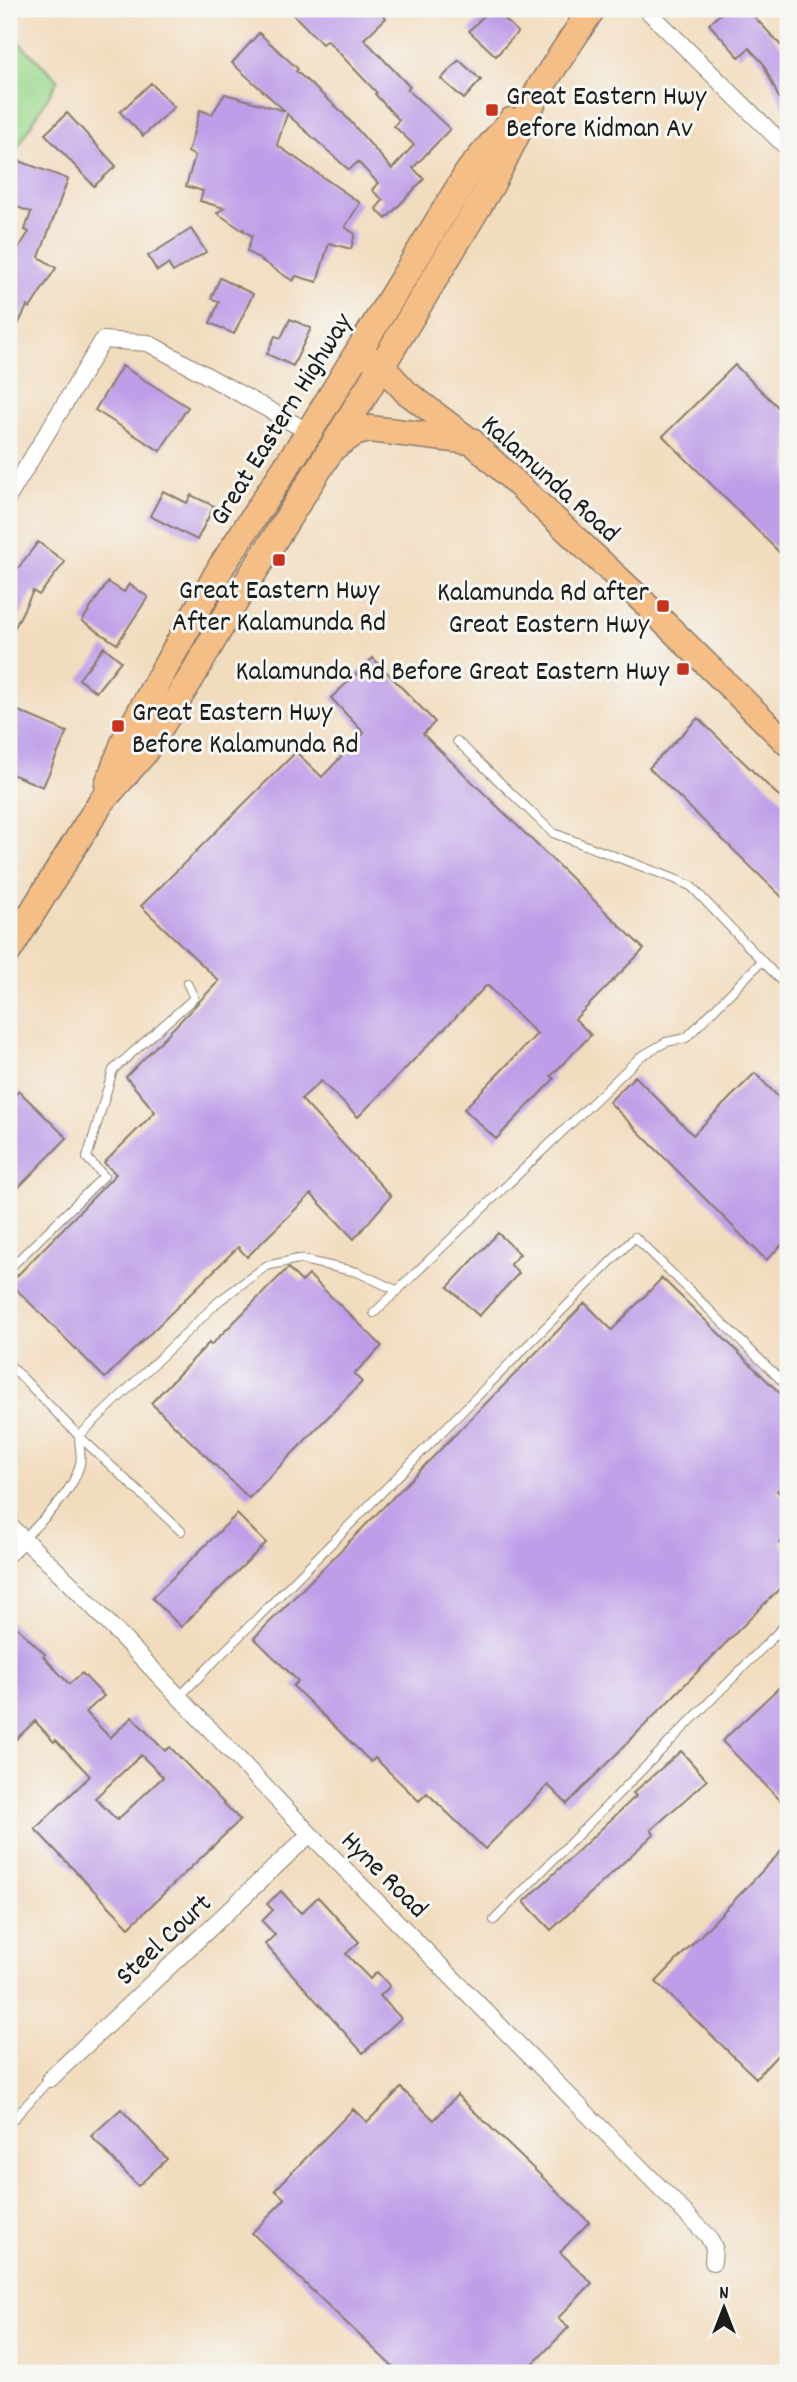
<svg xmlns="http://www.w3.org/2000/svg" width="797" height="2382" viewBox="0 0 797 2382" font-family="Dekko,sans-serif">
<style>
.green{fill:#9cd98e;stroke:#5c7a55;stroke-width:2}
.building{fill:#be9ee8;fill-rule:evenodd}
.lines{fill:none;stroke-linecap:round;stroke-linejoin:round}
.service-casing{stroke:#877c6d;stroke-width:10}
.minor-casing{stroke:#877c6d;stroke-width:18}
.primary-casing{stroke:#877c6d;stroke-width:27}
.trunk-casing{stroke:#877c6d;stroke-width:29}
.service{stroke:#fff;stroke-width:8}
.minor{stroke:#fff;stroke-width:16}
.primary{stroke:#f6be87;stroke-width:24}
.trunk{stroke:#f6be87;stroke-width:26}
.poi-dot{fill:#c8321e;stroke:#f6f6f2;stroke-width:2.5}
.labels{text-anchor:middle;stroke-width:6;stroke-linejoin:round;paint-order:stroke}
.poi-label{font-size:28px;fill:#1c1c1c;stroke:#f6f6f2;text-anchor:start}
.street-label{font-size:28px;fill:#1c1c1c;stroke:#f6f6f2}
</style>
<rect width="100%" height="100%" fill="#f6f6f2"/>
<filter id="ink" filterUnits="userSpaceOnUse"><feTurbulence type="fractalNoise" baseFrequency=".0143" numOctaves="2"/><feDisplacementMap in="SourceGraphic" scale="14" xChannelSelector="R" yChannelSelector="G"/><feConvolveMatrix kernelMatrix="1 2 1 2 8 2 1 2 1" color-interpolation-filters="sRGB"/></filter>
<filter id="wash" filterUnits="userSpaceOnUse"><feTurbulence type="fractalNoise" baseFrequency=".00686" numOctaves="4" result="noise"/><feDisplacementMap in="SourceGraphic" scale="28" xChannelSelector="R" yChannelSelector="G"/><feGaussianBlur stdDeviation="1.57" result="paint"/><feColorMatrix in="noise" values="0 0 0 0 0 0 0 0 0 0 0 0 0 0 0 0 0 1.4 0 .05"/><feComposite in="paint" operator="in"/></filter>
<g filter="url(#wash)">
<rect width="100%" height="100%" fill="#f2dcbe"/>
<!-- green -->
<path class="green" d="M9,33L58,80L9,162Z"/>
<g id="blocks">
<!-- building -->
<path class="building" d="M288,9H377L386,18L364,39L410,87L407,89L450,129L413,168L424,179L386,219L376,209L383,200L372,190L378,183L358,162L349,170L287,114L277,145L360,203L345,227L355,234L351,249L329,243L317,282L296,276L293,281L247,251L252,236L243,230L244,228L242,230L217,213L224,208L200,201L203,191L186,186L195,156L188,152L200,110L212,114L225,94L285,111L232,63L259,33L298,69L296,71L342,112L392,169L414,145L394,126L399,120L375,94L377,93L327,40L322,44Z
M490,9H494L518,32L496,56L469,31Z
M726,9H747L788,53V118L763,63L749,48L739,57L709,24Z
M459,60L481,80L464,99L441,79Z
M151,83L174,107L143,136L120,112Z
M67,113L116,166L94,186L45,134Z
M14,159L68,179L39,257L56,268L30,308L27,306L9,344V289L18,274L9,268V263L29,232L25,230L31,212L9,204V174Z
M191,229L206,252L173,272L168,264L157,271L148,256Z
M220,278L253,294L234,334L210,323L219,302L211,298Z
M290,319L311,328L293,366L267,354L275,336L281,338Z
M735,365L788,417V561L663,436Z
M122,366L188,407L160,451L95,410Z
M163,491L187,503L191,495L214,506L197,540L150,516Z
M38,542L65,562L39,595L33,591L9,639V580Z
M108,582L124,592L129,584L148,597L117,644L82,621Z
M104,647L121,661L96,692L79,679Z
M373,658L435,722L423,734L644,949L575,1019L591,1035L551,1076L554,1079L496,1139L464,1109L537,1034L487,985L358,1117L321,1081L301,1099L391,1196L354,1239L311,1194L247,1257L238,1247L105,1378L10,1283L116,1174L104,1163L155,1112L126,1077L219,981L141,906L296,752L322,777L364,733L331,698Z
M9,707L67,732L43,787L9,773Z
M698,718L788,805V903L649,768Z
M755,1073L788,1107V1239L766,1260L609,1102L635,1076L693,1135Z
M19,1091L67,1138L9,1197V1101Z
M498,1233L520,1254L510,1264L519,1273L479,1316L448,1287Z
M288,1268L302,1282L309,1275L382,1346L354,1374L362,1382L249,1498L151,1403L209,1343L211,1345Z
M662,1278L788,1401V1480L777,1491L788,1502V1535L780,1543L788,1551V1580L567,1804L548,1785L485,1849L427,1793L419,1801L375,1758L371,1762L293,1686L298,1681L254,1638L585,1303L612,1330Z
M237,1514L266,1543L181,1627L152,1598Z
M9,1620L45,1654L43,1656L69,1684L82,1673L104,1696L86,1712L110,1738L132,1717L165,1751L170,1747L240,1820L129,1927L35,1829L90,1776L56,1740L54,1742L35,1721L9,1746ZM141,1755L163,1777L117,1820L95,1798Z
M788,1679V1808L722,1741Z
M681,1751L707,1780L651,1830L654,1834L551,1930L524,1902L636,1796L633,1793Z
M788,1844V2044L756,2078L656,1982Z
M281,1891L301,1913L318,1897L359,1942L346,1954L370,1979L377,1972L390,1986L380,1996L401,2018L363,2053L265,1944L275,1935L262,1921L273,1910L267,1904Z
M401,2088L434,2120L457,2095L589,2222L560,2252L592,2283L558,2318L569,2327L524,2373H399L252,2233L285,2199L275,2190L353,2109L367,2122Z
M121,2109L167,2159L138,2186L91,2136Z"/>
</g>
</g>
<g filter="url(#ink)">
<use href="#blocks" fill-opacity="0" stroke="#877c6d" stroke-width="2"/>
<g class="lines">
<defs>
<path id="service" d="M457,741L553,833L675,879L692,887L788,988
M9,1269L104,1176L87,1158L113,1070L194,998L187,983
M374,1313L640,1057L666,1042L686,1038L762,961
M9,1364L79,1436L181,1531
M23,1539C43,1520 73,1493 80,1464C82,1456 79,1445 79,1436L219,1301L266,1266L298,1259L357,1272L398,1291
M179,1697L635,1237L788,1387
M494,1920L788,1622
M9,2124L50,2079"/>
<path id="minor" d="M646,9L788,149
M9,496L103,340L148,343L309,432
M9,1525L70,1583L310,1834L707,2235L714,2247L713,2262
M9,1553L23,1539
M50,2079L310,1834"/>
<path id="primary" d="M367,356L382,366L406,392L471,441L632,591L788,744"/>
<path id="trunk" d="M335,446L356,432L370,429L471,441
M108,784L126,738L221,567L309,432L469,171L511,121
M9,950L101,802L143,754L191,678L231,608L332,448L491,185L541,86L592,9"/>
</defs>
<!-- service casing -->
<use href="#service" class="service-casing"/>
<!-- minor casing -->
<use href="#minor" class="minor-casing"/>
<!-- primary casing -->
<use href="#primary" class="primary-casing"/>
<!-- trunk casing -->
<use href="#trunk" class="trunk-casing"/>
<!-- service -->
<use href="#service" class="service"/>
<!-- minor -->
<use href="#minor" class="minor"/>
<!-- primary -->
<use href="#primary" class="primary"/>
<!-- trunk -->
<use href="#trunk" class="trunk"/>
</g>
</g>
<!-- markers -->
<g class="poi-dot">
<rect x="485" y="103" width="14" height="14" rx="3.5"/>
<rect x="272" y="553" width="14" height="14" rx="3.5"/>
<rect x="656" y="599" width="14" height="14" rx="3.5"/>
<rect x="676" y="662" width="14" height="14" rx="3.5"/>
<rect x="111" y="719" width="14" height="14" rx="3.5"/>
</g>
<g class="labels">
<!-- poi labels -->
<g class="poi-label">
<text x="506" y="104">Great Eastern Hwy<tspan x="506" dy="32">Before Kidman Av</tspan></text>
<text x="279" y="598" text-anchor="middle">Great Eastern Hwy<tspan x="279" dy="32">After Kalamunda Rd</tspan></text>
<text x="649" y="600" text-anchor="end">Kalamunda Rd after<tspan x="649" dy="32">Great Eastern Hwy</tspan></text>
<text x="669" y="679" text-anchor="end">Kalamunda Rd Before Great Eastern Hwy</text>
<text x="132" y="720">Great Eastern Hwy<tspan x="132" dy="32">Before Kalamunda Rd</tspan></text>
</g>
<!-- street labels -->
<g class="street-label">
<text transform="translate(279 418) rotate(-58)" y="10">Great Eastern Highway</text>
<text transform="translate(552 477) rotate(42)" y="10">Kalamunda Road</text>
<text transform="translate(386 1873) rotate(45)" y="10">Hyne Road</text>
<text transform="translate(162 1938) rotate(-43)" y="10">Steel Court</text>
</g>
</g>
<!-- margin -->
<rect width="797" height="2382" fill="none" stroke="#f6f6f2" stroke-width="35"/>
<!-- north arrow -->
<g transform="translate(724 2308)" stroke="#f6f6f2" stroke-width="5" paint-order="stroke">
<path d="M0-5L12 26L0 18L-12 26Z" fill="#1c1c1c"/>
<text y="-10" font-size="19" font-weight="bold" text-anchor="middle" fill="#1c1c1c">N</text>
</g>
</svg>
